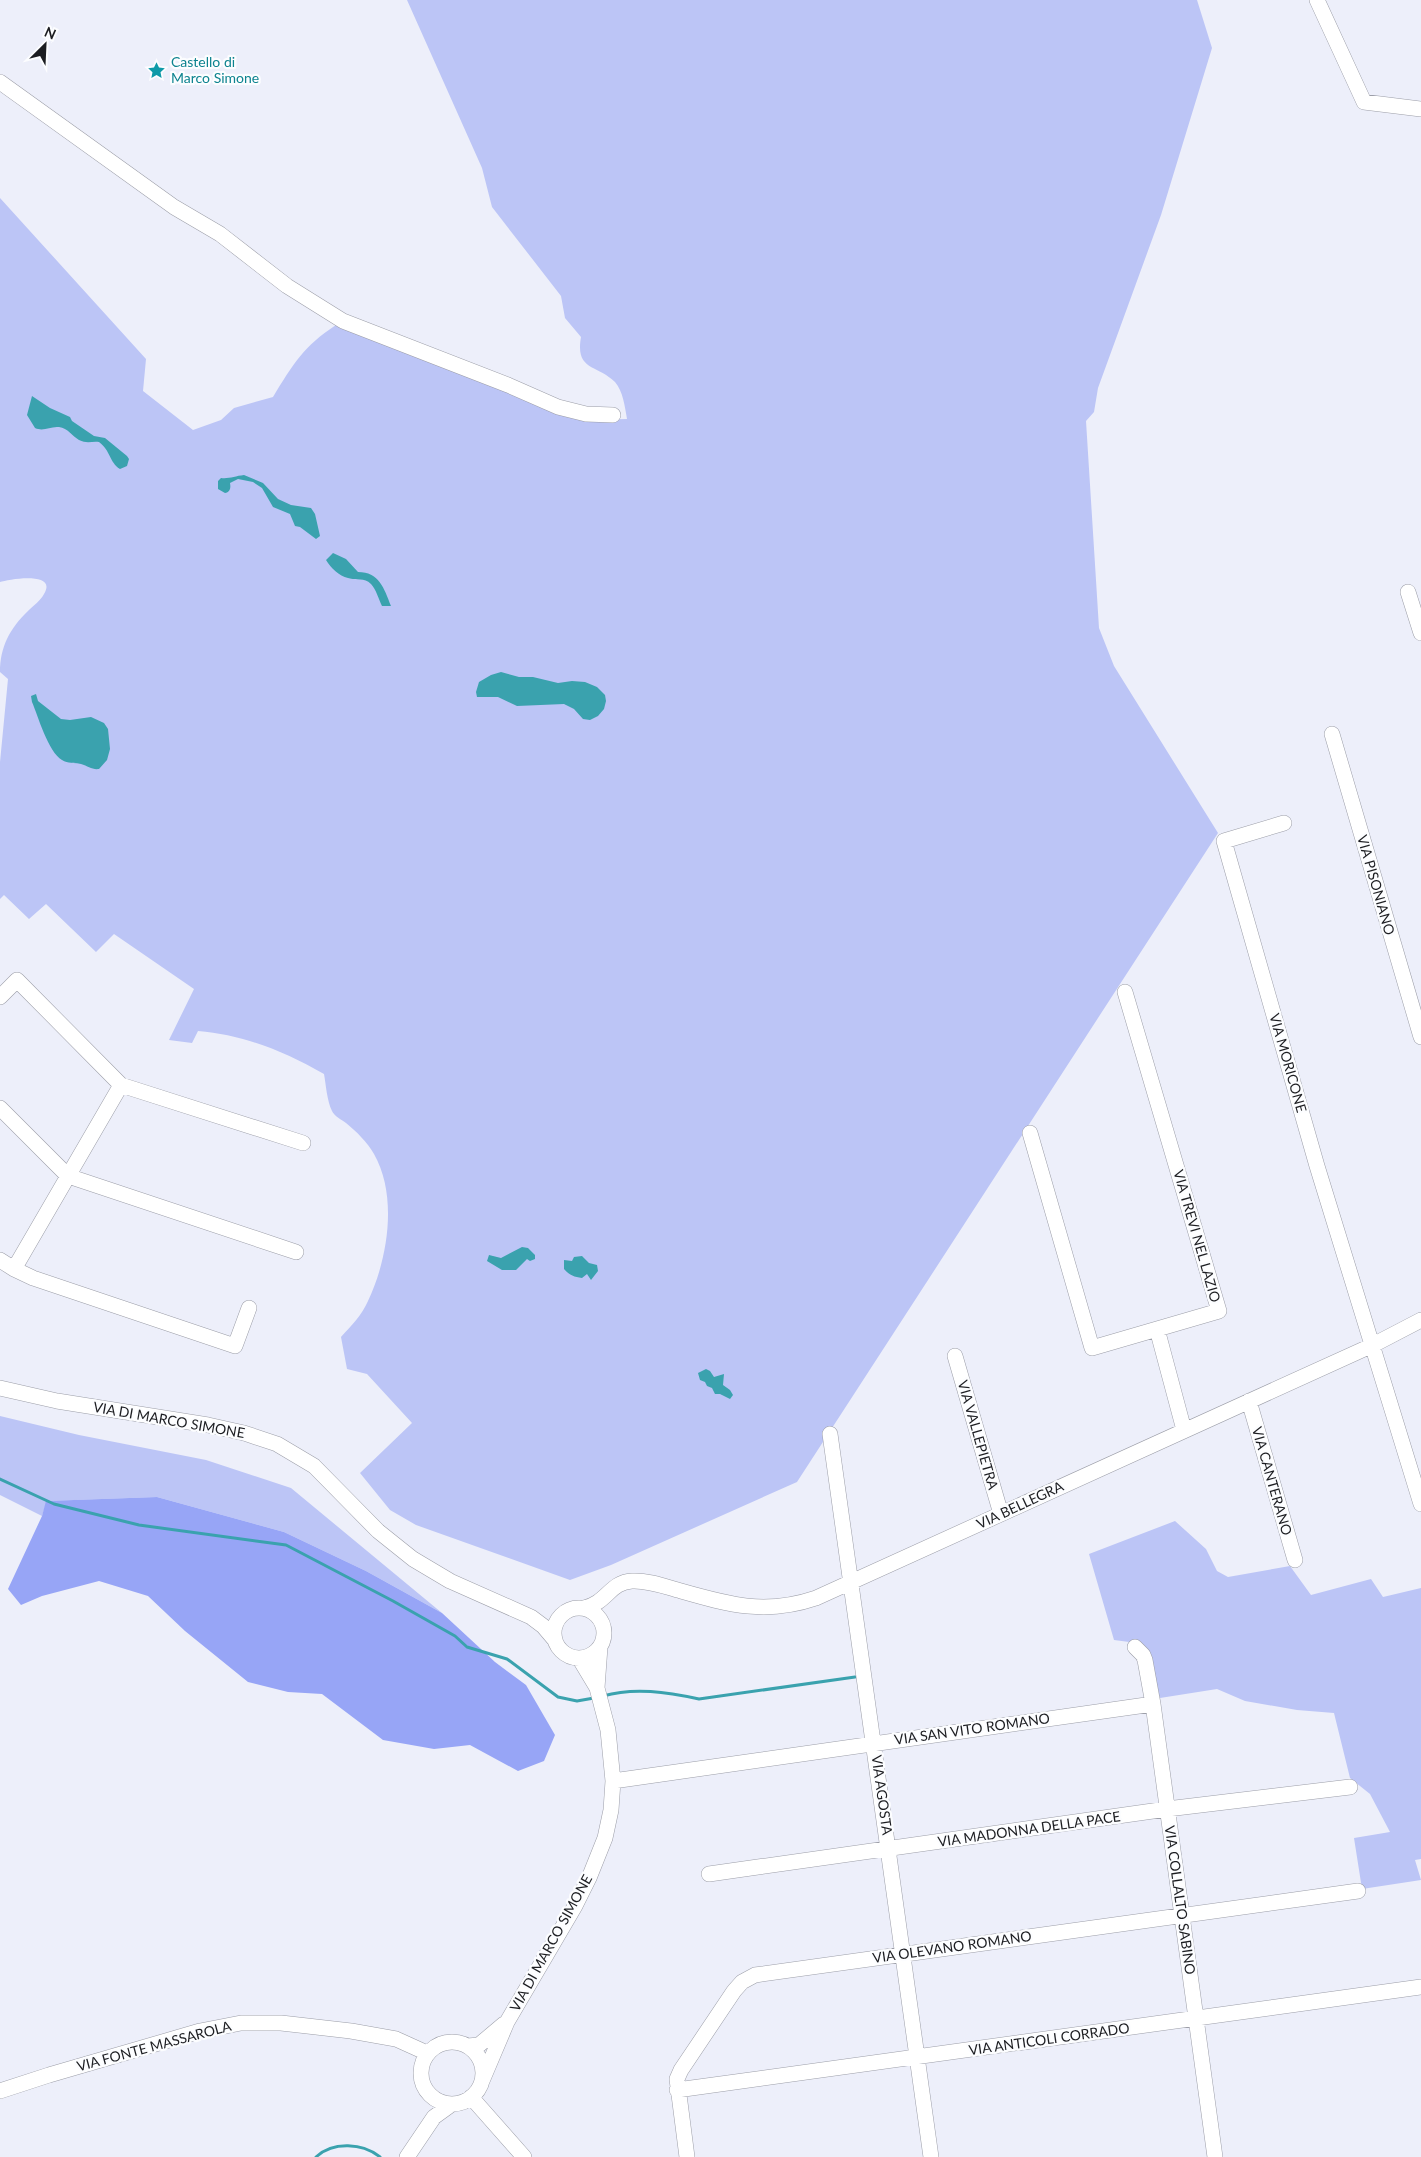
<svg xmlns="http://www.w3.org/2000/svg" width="1421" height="2157" viewBox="0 0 1421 2157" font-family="Lato,sans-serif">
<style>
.green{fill:#bcc5f6}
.forest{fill:#97a5f6}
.water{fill:#3aa2ae}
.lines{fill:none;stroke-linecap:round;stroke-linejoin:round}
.stream{stroke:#3aa2ae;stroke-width:3}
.minor-casing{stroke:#9c9ea8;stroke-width:16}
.minor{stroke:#fff;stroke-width:15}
.labels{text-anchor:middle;stroke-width:4.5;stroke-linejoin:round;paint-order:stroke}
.culture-label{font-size:14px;fill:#0d838f;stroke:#fcfdff;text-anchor:start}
.street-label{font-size:14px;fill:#1c1d21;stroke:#fcfdff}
</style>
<rect width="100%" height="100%" fill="#edeffa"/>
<!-- green -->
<path class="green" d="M407,0H1197L1212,48L1161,215L1098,388L1094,412L1086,421L1099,628L1114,666L1218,833L797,1482L611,1565L570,1580L416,1525L390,1510L360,1473L412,1423L367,1374L347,1369L341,1337C351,1326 362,1315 368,1301C388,1259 398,1196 374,1154C367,1142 357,1132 346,1123C342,1120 334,1116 332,1111C327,1101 326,1085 324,1074C284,1051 244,1035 198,1031L192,1043L169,1040L194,989L114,934L96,952L46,904L29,919L4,895L0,899V762L8,679L0,672C0,647 10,628 28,611C33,606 41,600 44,594C58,571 9,579 0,582V198L146,359L143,391L193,430L221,420L234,408L273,397C293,364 304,346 336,325L589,420L627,419C625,407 623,391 615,382C597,364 575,371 581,337L565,318L561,296L492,207L482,168Z
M0,1416L79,1435L206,1460L291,1488L442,1613L366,1571L284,1532L157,1497L47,1501L42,1516L0,1495Z
M1175,1521L1206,1549L1217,1571L1228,1577L1290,1566L1311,1595L1371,1579L1383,1597L1421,1588V1859L1415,1860L1421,1880L1362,1889L1354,1838L1390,1832L1370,1794L1350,1778L1334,1713L1297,1710L1245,1701L1217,1689L1160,1698L1137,1643L1114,1640L1089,1554Z"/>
<!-- forest -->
<path class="forest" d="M157,1497L284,1532L366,1571L442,1613L495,1662L526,1685L555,1735L544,1761L518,1771L470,1745L434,1749L383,1740L322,1694L288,1692L248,1682L185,1631L148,1596L99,1581L42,1596L21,1605L8,1589L42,1516L46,1501Z"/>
<!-- water -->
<path class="water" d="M32,396L50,408L70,417L72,421L94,436L105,438L127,456L129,459L127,466L120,469C109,462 111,451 99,442C92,441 87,444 79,440C72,436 68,428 59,427C50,426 44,432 35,428L27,415Z
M244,475L263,483L278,499L291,505L311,508L315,514L320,536L316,539L300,527L295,526L290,514L273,507L262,488L253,482L238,479L230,483C231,488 230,492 225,493L218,489V481L221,478C229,479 235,476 244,475Z
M333,553L346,559L358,572C379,572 384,588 391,606H382C379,600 376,589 371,584C364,577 357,581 348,578C339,576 331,568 326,560Z
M501,672L519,677H533L558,683L572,681L585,682L597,687L605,695L606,701L604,709L598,716L590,720L583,719L574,709L564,704L517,706L498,697H477L476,692L479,682L491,675Z
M36,694L38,701L61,719L70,720L91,717L104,723L108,729L110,749L107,760L99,769C92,770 88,766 81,764C74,762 68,764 62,760C48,752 38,716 32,702L31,696Z
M522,1247L528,1248L535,1255V1259L530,1261L527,1259L516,1270H502L487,1261L489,1255L501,1258Z
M582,1256L589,1263L597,1265L598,1271L591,1280L587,1274L582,1278C574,1277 569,1275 564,1269V1260L572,1261L574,1257Z
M706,1369L710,1371L714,1377L724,1374L723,1385L730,1390L733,1395L730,1399L720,1394H715L712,1388L707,1386L705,1382L700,1380L698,1373Z"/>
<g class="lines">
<!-- stream -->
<path class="stream" d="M0,1479L54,1504L139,1525L286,1545L393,1601L455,1636L467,1647L507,1659L558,1697L577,1701L594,1698
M603,1696C634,1687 667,1692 699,1699L855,1677
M316,2157C333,2141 363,2143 380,2157"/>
<defs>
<path id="minor" d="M1317,0L1364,102L1421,109
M0,82L174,207L220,234L287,286L343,321L508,385L558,407L586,414L613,415
M1408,592L1421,633
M1332,734L1421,1037
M1284,823L1224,841L1317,1166L1421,1504
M0,997L17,980L121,1085L14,1269L0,1260
M121,1085L303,1143
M0,1108L68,1176L296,1252
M1030,1133L1092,1348L1219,1311L1125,992
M14,1269L33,1278L235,1346L249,1308
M1157,1329L1184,1430
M955,1356L1001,1514
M0,1388L57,1401L208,1425L244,1433L277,1444L314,1466L378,1531L413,1559L450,1581L531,1617L543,1626L554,1639
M1249,1401L1295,1560
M830,1434L931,2157
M554 1633a25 25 0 1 1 50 0a25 25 0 1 1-50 0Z
M584,1608C607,1603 610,1582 632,1581C649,1580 666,1587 681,1591C730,1605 766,1615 816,1598L1373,1345L1421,1320
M1135,1647L1143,1655L1145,1660L1153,1704L1215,2157
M597,1688L600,1647
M613,1781L1153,1704
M709,1874L1167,1809L1350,1787
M421 2073a31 31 0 1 1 62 0a31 31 0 1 1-62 0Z
M468,2046L479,2045L504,2024
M482,2081L507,2022L575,1906L589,1878L605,1838L611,1810L613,1781L608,1730L597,1688L579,1658
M677,2090L1421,1987
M0,2091L49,2075L200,2031L241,2023H281L351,2031L396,2039L427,2053
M471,2097L524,2157
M407,2157L434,2117L452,2104
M687,2157L677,2079L681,2070L734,1991L742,1982L755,1975L1358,1891"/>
</defs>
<!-- minor casing -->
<use href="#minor" class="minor-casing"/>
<!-- minor -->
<use href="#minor" class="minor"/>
</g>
<!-- icons -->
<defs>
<symbol id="sight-bare" viewBox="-9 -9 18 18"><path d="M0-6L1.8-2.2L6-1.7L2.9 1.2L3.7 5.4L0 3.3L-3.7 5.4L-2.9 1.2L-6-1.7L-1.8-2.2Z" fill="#0f9aa8" stroke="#fcfdff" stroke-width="2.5" paint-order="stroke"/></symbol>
</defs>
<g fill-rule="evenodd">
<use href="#sight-bare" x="144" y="58" width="25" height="25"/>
</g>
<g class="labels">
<!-- culture labels -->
<g class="culture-label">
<text x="171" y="67">Castello di<tspan x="171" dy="16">Marco Simone</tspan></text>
</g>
<!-- street labels -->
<g class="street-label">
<text transform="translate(1376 885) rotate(74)" y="5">VIA PISONIANO</text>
<text transform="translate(1288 1063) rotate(74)" y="5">VIA MORICONE</text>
<text transform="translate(1197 1236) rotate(74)" y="5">VIA TREVI NEL LAZIO</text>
<text transform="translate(169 1420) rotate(10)" y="5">VIA DI MARCO SIMONE</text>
<text transform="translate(978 1435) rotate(74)" y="5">VIA VALLEPIETRA</text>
<text transform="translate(1272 1481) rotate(74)" y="5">VIA CANTERANO</text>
<text transform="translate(1020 1505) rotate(-25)" y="5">VIA BELLEGRA</text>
<text transform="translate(972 1729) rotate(-8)" y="5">VIA SAN VITO ROMANO</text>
<text transform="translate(882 1795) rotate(82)" y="5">VIA AGOSTA</text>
<text transform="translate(1029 1829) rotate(-8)" y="5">VIA MADONNA DELLA PACE</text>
<text transform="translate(1180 1900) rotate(82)" y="5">VIA COLLALTO SABINO</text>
<text transform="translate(551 1943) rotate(-61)" y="5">VIA DI MARCO SIMONE</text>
<text transform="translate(952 1947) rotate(-8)" y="5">VIA OLEVANO ROMANO</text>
<text transform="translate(1049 2039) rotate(-8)" y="5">VIA ANTICOLI CORRADO</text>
<text transform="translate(154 2046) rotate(-15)" y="5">VIA FONTE MASSAROLA</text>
</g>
</g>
<!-- north arrow -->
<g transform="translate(45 45) rotate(24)" stroke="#fcfdff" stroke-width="4" paint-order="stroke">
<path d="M0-4L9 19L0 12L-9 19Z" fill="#1c1d21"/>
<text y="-8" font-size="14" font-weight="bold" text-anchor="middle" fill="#1c1d21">N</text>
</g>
</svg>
